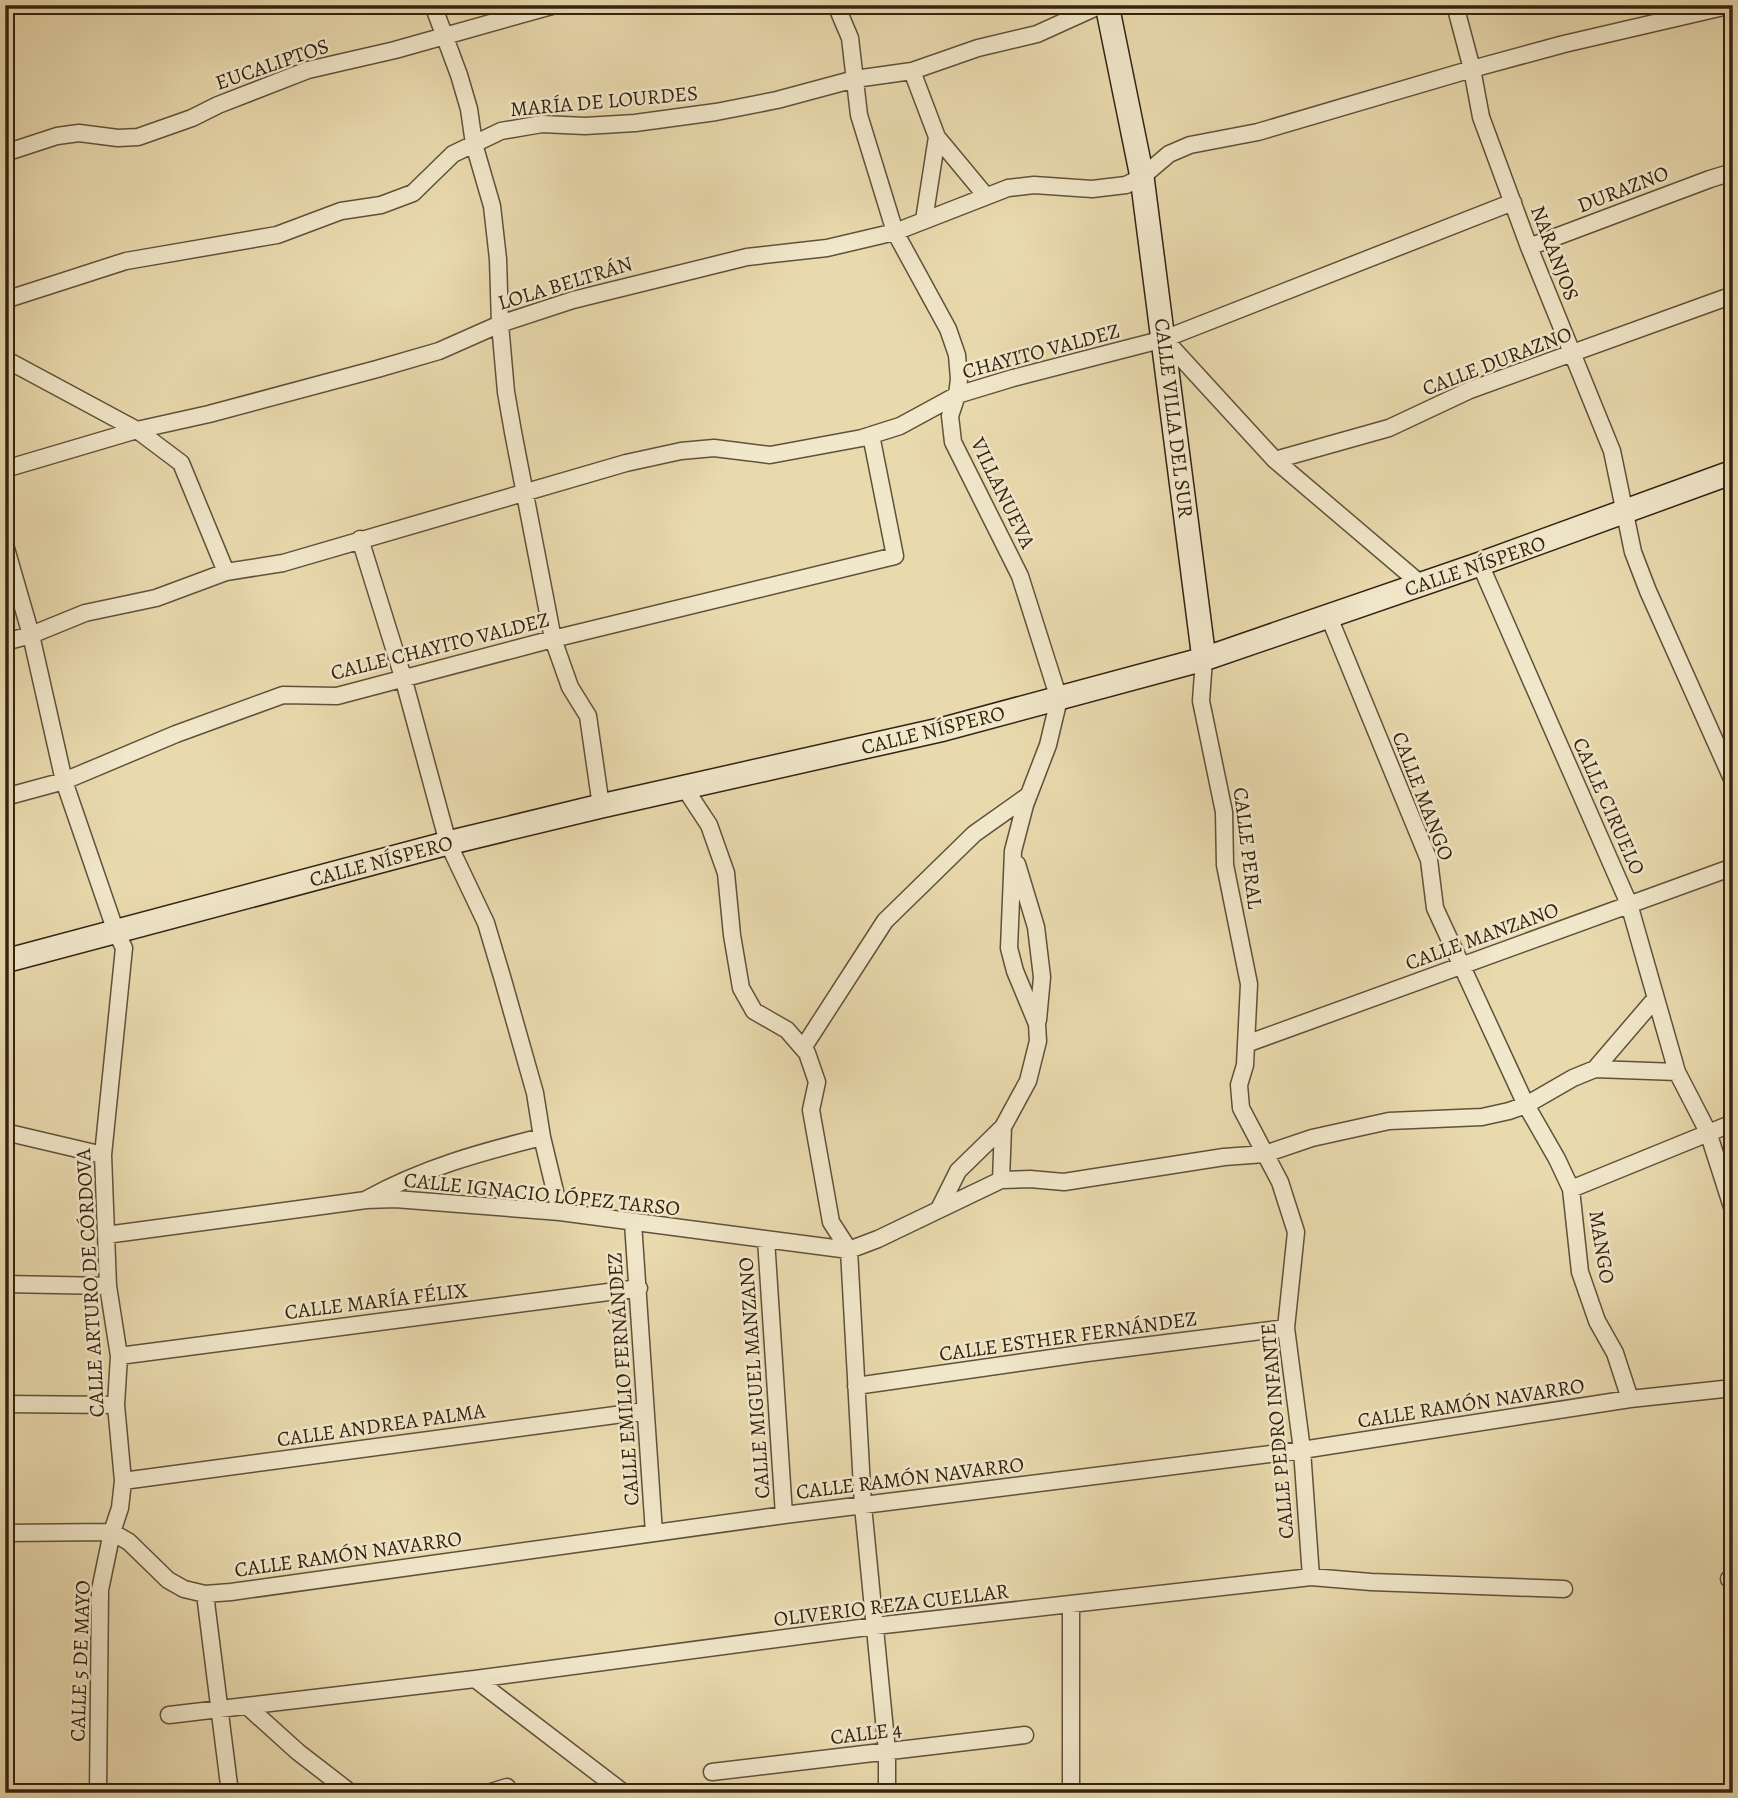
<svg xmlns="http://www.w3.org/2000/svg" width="1738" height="1798" viewBox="0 0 1738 1798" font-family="Alegreya,serif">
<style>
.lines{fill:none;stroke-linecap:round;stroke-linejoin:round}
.street-casing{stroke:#60513a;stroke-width:19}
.secondary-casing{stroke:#332313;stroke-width:26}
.street{stroke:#f1e7ca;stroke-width:16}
.secondary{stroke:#f1e7ca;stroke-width:23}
.labels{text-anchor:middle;stroke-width:5;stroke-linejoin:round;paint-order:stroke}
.street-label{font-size:21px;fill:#332313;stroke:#f1e7ca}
</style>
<rect width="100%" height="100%" fill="#e9daae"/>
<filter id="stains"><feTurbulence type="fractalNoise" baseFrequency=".00286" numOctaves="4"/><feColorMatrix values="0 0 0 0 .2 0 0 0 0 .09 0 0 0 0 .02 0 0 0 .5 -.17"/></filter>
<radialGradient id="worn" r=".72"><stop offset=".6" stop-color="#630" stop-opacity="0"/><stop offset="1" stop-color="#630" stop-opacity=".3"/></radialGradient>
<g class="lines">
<defs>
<path id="street" d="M433,5L459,75L469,109L474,144L492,206L498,259L500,324L506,392L513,432L553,639L570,687L588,716L601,806
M836,5L850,38L859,115L895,232L948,329L957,355L959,379L957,395L950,416L953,442L1020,576L1059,699L1048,745L1025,805L1013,851L1009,948L1015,971L1037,1024L1038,1041L1028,1081L1003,1127L1001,1180
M1455,5L1472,69L1481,117L1529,247L1612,451L1633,552L1648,591L1733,781
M912,71L937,137L986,196
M5,153L57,136L79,133L118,138L138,137L192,118L218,105L308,70L395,50L555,5
M924,220L937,137
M1529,247L1710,179L1733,172
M5,300L126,261L277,235L341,211L381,205L413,193L453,154L501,131L542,124L585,126L635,123L716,112L777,100L855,79L912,71L978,48L1037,34L1101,5
M1164,339L1275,460L1422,585
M5,359L137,430L181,463L226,572
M1275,460L1389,428L1470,390L1733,295
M5,469L137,430L209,414L377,369L439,351L500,324L573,300L747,257L827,248L895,232L1008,188L1034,185L1092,189L1126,185L1142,177L1169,154L1190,145L1258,132L1472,69L1564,44L1732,5
M360,539L403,677L448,843L486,923L503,980L535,1093L542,1137L560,1212
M5,545L31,635L64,781L116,932L124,948L103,1155L108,1286L119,1356L116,1405L123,1481L120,1508L112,1532L100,1590L98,1793
M1480,564L1629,904L1677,1072L1708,1132L1733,1210
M1329,617L1429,860L1435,908L1526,1105L1557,1159L1571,1189L1580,1272L1597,1321L1615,1353L1630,1399
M5,642L31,635L85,613L156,598L226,572L283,563L626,463L681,451L714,448L770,455L862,438L900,426L957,395L1013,378L1164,339L1513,202
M1204,659L1201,701L1224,812L1225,865L1249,984L1245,1065L1239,1085L1241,1108L1280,1182L1296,1232L1286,1328L1302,1450L1311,1577
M684,787L709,825L726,873L732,935L741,988L754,1011L787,1030L807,1053L817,1082L811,1110L831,1222L849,1250
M5,797L64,781L176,734L283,695L337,696L553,639L895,556L871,435
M1017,864L1036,927L1042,977L1038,1020
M1246,1044L1733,867
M803,1048L885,921L974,834L1029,795
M1595,1069L1677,1072
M5,1132L103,1155
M1571,1189L1733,1123
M367,1199C423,1168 481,1152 542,1137
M940,1207L958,1171L1003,1127
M633,1223L654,1533
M106,1235L366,1200L395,1199L560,1212L849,1250L878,1239L1001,1180L1030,1179L1064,1182L1224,1157L1265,1154L1312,1138L1389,1121L1482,1117L1509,1111L1526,1105L1573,1078L1595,1069L1655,999
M766,1239L784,1515
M849,1250L863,1506L887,1751V1793
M5,1284L108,1286
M119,1356L639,1288
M856,1386L1087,1353L1286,1328
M5,1404L116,1405
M123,1481L645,1411
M5,1533L112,1532L129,1542L168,1580L184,1589L205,1594L231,1592L784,1515L1302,1450L1630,1399L1733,1388
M1729,1579H1733
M205,1594L230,1793
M475,1679L624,1793
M247,1706L298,1752L351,1793
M169,1715L475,1679L875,1626L1311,1577L1371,1582L1564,1589
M712,1772L1025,1735
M488,1793L507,1787
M1071,1793V1605"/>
<path id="secondary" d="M1107,5L1142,177L1204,659
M5,961L448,843L601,806L944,729L1204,659L1480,564L1733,472"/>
</defs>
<!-- street casing -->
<use href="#street" class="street-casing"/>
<!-- secondary casing -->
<use href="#secondary" class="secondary-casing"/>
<!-- street -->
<use href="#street" class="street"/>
<!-- secondary -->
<use href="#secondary" class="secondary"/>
</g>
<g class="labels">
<!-- street labels -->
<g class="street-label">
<text transform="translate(272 64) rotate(-19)" y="7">EUCALIPTOS</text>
<text transform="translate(604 101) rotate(-5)" y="7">MARÍA DE LOURDES</text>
<text transform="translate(1623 189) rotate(-21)" y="7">DURAZNO</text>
<text transform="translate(1555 253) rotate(69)" y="7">NARANJOS</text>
<text transform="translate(565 283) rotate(-17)" y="7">LOLA BELTRÁN</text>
<text transform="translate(1041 351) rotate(-15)" y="7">CHAYITO VALDEZ</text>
<text transform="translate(1497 361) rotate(-21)" y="7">CALLE DURAZNO</text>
<text transform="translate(1174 418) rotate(83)" y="7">CALLE VILLA DEL SUR</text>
<text transform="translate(1003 493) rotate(64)" y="7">VILLANUEVA</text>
<text transform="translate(1475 566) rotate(-19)" y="7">CALLE NÍSPERO</text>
<text transform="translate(440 646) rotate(-14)" y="7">CALLE CHAYITO VALDEZ</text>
<text transform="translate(933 730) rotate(-14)" y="7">CALLE NÍSPERO</text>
<text transform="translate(1423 796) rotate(69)" y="7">CALLE MANGO</text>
<text transform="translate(1609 806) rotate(66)" y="7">CALLE CIRUELO</text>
<text transform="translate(1248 848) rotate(83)" y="7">CALLE PERAL</text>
<text transform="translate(381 861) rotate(-15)" y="7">CALLE NÍSPERO</text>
<text transform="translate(1482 936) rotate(-20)" y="7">CALLE MANZANO</text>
<text transform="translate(542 1194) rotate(6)" y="7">CALLE IGNACIO LÓPEZ TARSO</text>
<text transform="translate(1602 1247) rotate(81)" y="7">MANGO</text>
<text transform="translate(90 1283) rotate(-93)" y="7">CALLE ARTURO DE CÓRDOVA</text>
<text transform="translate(376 1301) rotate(-7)" y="7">CALLE MARÍA FÉLIX</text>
<text transform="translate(1068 1336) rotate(-8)" y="7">CALLE ESTHER FERNÁNDEZ</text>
<text transform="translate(754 1378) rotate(-94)" y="7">CALLE MIGUEL MANZANO</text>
<text transform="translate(623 1379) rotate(-94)" y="7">CALLE EMILIO FERNÁNDEZ</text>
<text transform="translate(1471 1403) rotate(-9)" y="7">CALLE RAMÓN NAVARRO</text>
<text transform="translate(381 1425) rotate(-8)" y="7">CALLE ANDREA PALMA</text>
<text transform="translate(1277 1431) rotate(-95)" y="7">CALLE PEDRO INFANTE</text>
<text transform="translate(910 1478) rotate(-7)" y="7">CALLE RAMÓN NAVARRO</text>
<text transform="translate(348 1554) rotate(-8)" y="7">CALLE RAMÓN NAVARRO</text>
<text transform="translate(891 1605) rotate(-7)" y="7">OLIVERIO REZA CUELLAR</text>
<text transform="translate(80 1661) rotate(-88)" y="7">CALLE 5 DE MAYO</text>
<text transform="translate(866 1733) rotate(-7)" y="7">CALLE 4</text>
</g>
</g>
<!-- margin -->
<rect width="1738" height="1798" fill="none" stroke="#e9daae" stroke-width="28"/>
<rect x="7" y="7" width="1724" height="1784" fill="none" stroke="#332313" stroke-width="3.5"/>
<rect x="14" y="14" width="1710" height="1770" fill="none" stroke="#332313" stroke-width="2"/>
<rect width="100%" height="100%" filter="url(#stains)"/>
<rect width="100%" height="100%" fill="url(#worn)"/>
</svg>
